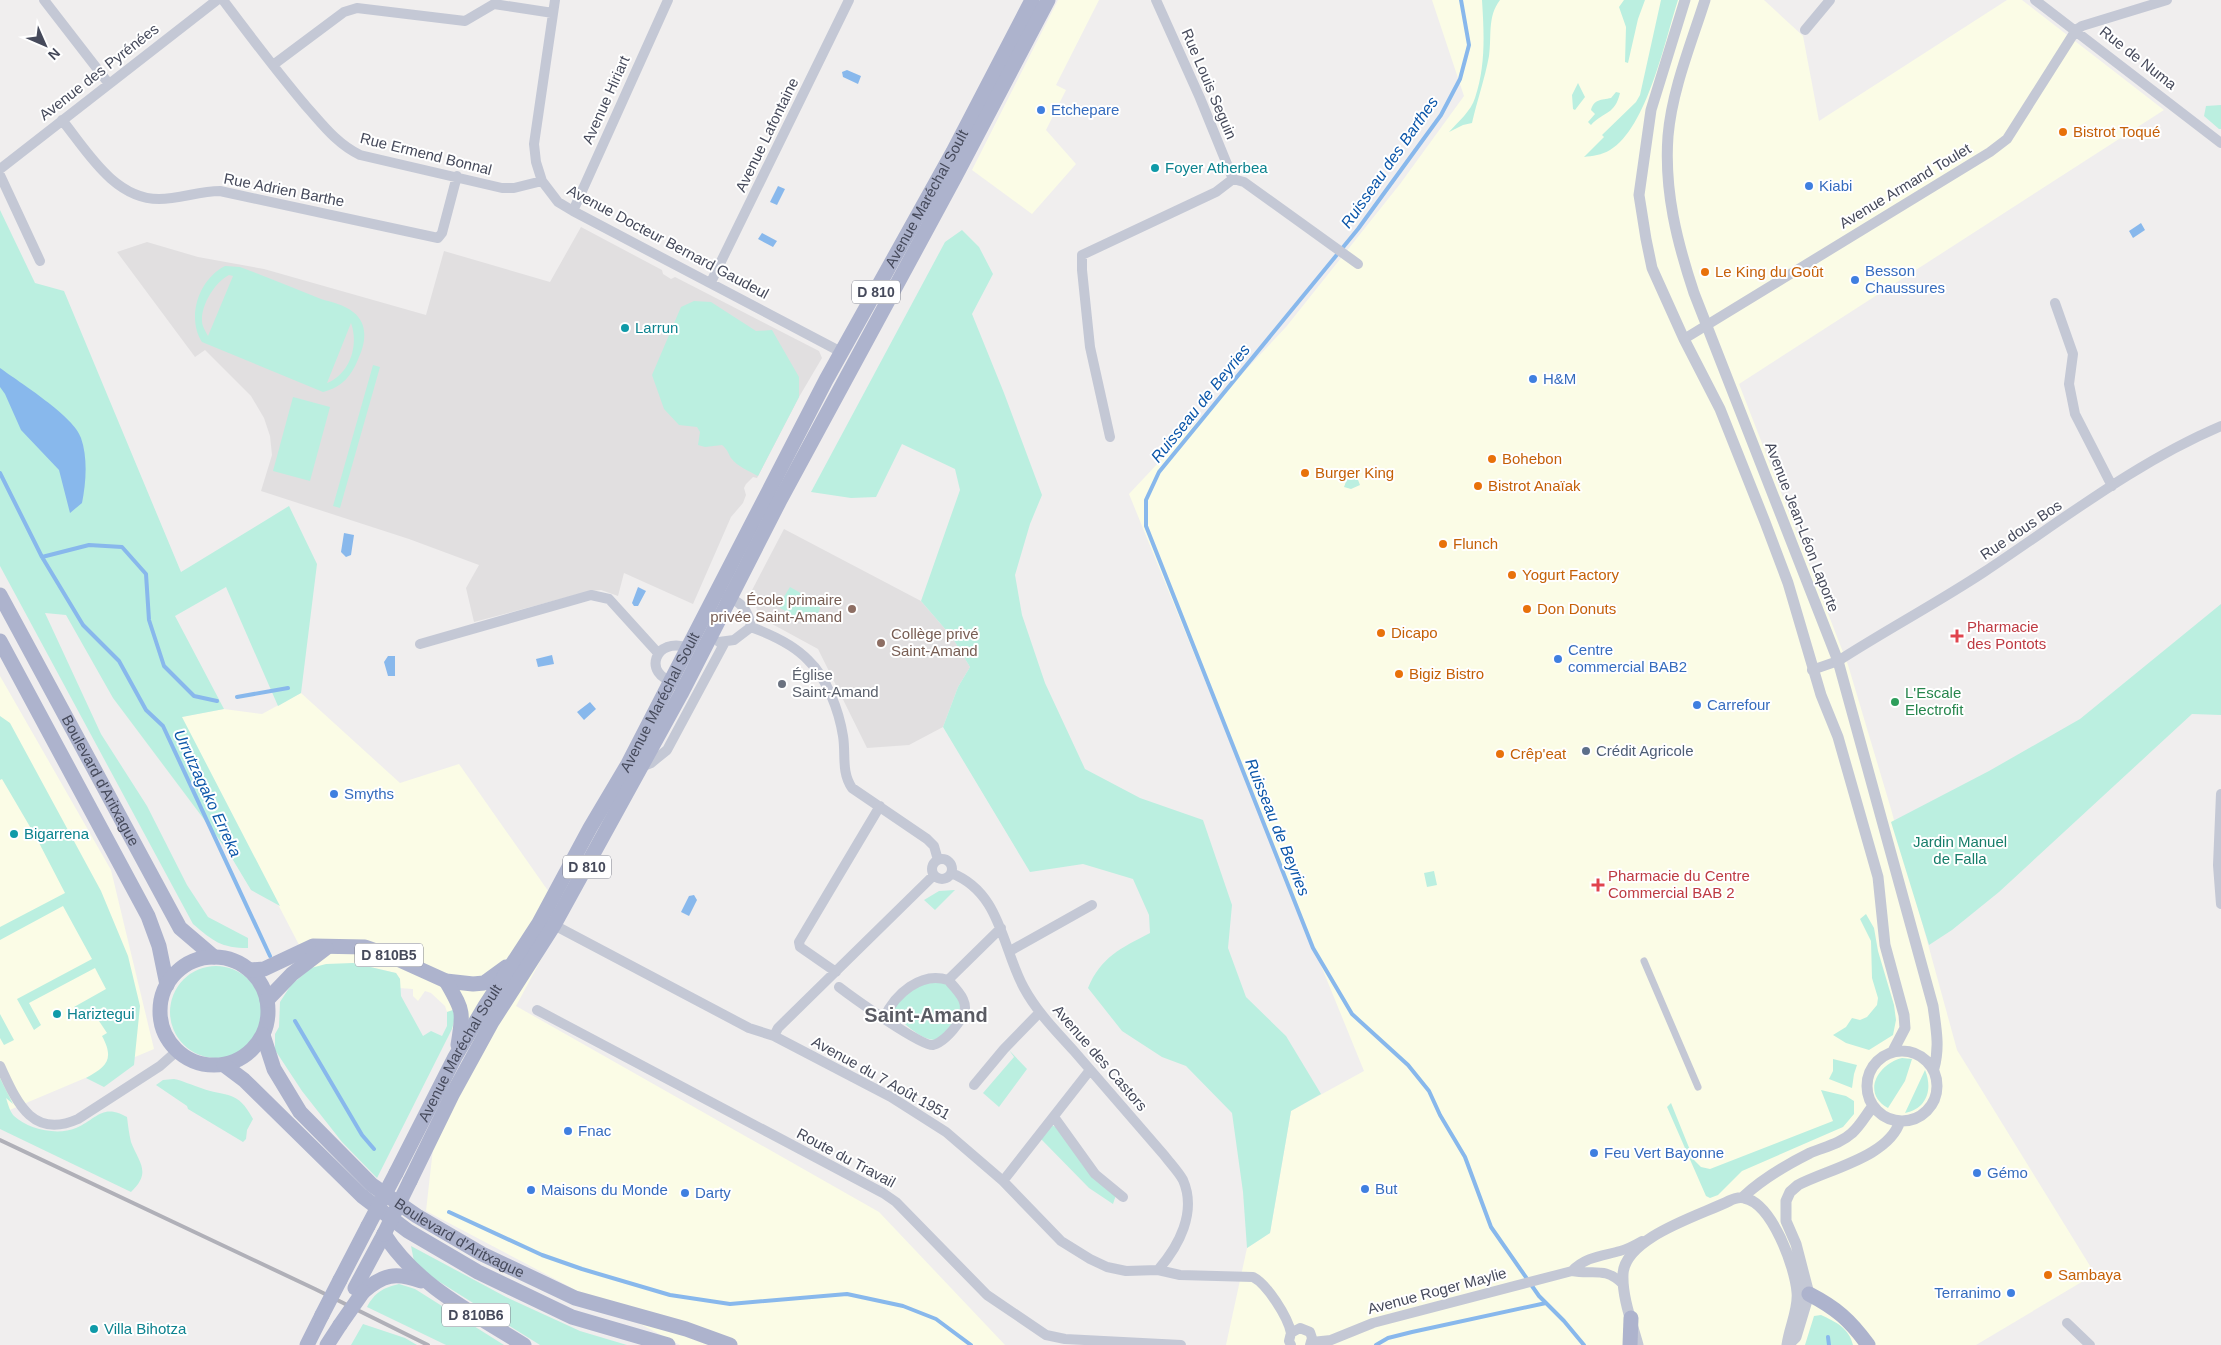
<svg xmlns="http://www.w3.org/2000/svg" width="2221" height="1345" viewBox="0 0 2221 1345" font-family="Helvetica,sans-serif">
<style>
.commercial{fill:#fbfce6}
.education{fill:#e1dfe0}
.green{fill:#bbefe0;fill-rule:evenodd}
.water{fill:#88b8ec}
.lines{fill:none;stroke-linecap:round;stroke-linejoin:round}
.stream{stroke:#88b8ec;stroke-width:4}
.pedestrian{stroke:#c4c8d5;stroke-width:7}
.minor{stroke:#c4c8d5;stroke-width:10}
.tertiary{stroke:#c4c8d5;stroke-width:11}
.primary{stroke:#adb3cd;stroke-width:15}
.rail{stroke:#b0b0b8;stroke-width:4}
.primary-bridge{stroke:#adb3cd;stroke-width:15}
.shop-dot{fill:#3f7fe0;stroke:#fff;stroke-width:2}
.food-dot{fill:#e8710a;stroke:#fff;stroke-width:2}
.culture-dot{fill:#0f9aa8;stroke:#fff;stroke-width:2}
.education-dot{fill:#8d6e63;stroke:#fff;stroke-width:2}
.health-dot{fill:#e0444e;stroke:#fff;stroke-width:2}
.worship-dot{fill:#6b7280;stroke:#fff;stroke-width:2}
.leisure-dot{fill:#2e9e5b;stroke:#fff;stroke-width:2}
.service-dot{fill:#5c6f8a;stroke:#fff;stroke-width:2}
.labels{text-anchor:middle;stroke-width:4;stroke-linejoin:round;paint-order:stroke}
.shield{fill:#fff;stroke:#7e808c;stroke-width:1}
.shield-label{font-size:14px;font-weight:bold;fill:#464a5b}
.street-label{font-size:15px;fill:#464a5b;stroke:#fff}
.shop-label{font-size:15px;fill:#366cbe;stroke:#fff;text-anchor:start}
.food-label{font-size:15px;fill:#c56008;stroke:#fff;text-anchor:start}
.culture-label{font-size:15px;fill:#0d838f;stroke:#fff;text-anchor:start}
.education-label{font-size:15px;fill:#785e54;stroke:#fff;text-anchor:end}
.health-label{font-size:15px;fill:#be3a42;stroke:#fff;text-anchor:start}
.worship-label{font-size:15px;fill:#5b616d;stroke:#fff;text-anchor:start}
.leisure-label{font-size:15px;fill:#27864d;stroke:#fff;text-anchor:start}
.service-label{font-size:15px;fill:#4e5e75;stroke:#fff;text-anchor:start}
.park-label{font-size:15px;fill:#167d6a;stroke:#fff}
.water-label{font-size:16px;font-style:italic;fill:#0b56a9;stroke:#fff}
.district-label{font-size:20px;font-weight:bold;fill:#5a5b63;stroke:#fff}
</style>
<rect width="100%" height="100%" fill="#f0eeee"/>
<!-- commercial -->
<path class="commercial" d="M1058,0H1099L1056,85L1066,90L1046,130L1076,164L1032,214L972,170Z
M1432,0H1764L1803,36L1819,121L2007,0H2022L2164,110L1739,384L1848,665L1891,809L1957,1050L2095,1274L1976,1345H1226L1247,1248L1270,1233L1291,1111L1364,1071L1129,494L1286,327L1400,184L1464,96Z
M0,676L111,870L154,1049L0,1114Z
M301,693L400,783L459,764L565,915L516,1006L879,1212L1005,1345H680L426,1211L437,1113L475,1043L452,1029L455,1018L453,1010L447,1012L445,1006L431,993L425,991L418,1001L413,996V989L399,988L400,979L396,973L353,963L311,968L181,717L224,709L262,714Z"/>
<!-- education -->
<path class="education" d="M581,227L662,270L663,274L671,279L675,277L819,351L822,358L799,397L757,478L753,477L746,484L744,488L746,495L743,503L731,517L693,604L624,573L618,596L601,590L590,591L474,622L466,588L479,565L409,539L261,491L272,455L270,436L264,418L251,396L205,350L195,357L117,252L147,242L198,257L264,269L426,315L444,251L550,282Z
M784,529L921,601L952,637L970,667L958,687L943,727L909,745L867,748L818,649L761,618L750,594Z"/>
<!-- green -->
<path class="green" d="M1482,0H1500C1487,17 1492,36 1489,56C1485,78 1477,101 1472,123L1463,125L1449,132C1458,122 1471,111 1475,98C1486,66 1484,32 1482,0Z
M1624,0H1645L1638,19L1628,63L1625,62L1626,27L1619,7Z
M1661,0H1678C1665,40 1647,128 1610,150C1602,155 1592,156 1584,157L1604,137L1602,135L1636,102L1640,95Z
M1578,83L1585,97L1575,110L1573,109L1572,95Z
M1616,92L1620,93C1615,115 1604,111 1591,125L1588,122L1595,114L1591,110C1594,99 1601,100 1611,98Z
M2221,105V129H2219L2204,116L2206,106Z
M0,210L35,283L64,291L181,572L289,506L317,564L301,693L278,706L226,587L175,616L224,709L182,717L280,906L251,890L227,850L113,698L66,615L45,613L101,734L147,806L187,885L208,917L248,938V948C221,948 213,941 193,924L0,566Z
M962,230L979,247L993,274L972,314L1004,393L1042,495L1030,524L1015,575L1022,615L1045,683L1085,769L1140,798L1203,820L1232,905L1228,948L1246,997L1286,1036L1321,1094L1291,1111L1270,1233L1247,1248L1243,1192L1232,1113L1186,1066L1162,1057L1122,1031L1088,988C1101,957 1121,948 1150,933L1149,915L1133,879L1083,864L1030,872L943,727L958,687L970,667L952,637L921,601L960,490L955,469L902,444L876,497L851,498L811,492L945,242Z
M225,266L240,267C267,277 294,288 321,299C331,302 345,305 353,312C368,323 366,342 359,357C352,375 343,387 323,392L202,342C186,317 199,279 225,266ZM229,275L233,276L208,336C206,332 202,326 202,321C201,305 215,282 229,275ZM351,323C359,345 350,374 327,383Z
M694,301L711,302L756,331L772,330L799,377V397L758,476C749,471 738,467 731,458C728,453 728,450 722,445L705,447L698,445L700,432L697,427L679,425L664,409L652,375L681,307Z
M373,365L380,367L340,508L333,506Z
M293,397L330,407L310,481L273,471Z
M1355,472L1360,485L1351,489L1344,487L1348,476Z
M790,587L820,604C821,611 815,620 809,624L780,608V603Z
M2221,604V715L2192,714L1999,892L1952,930L1929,945L1891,822L1989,771L2080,719Z
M0,716L10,723L101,891L128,956L140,1006L134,1065L104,1087L86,1078C106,1067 115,1060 102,1036L107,1033L99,1021L109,1016L104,1007L80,1019L74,1007L106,989L95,968L29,1003L41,1025L34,1030L17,999L92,959L63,906L0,940V927L65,893L36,837L2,779L0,780Z
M1434,871L1437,885L1427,887L1424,873Z
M955,890L935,910L924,900L939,891Z
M1866,914L1874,928L1878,951L1894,1005L1896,1020L1893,1035L1869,1050L1846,1043L1833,1035L1846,1027L1852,1018L1860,1020L1867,1017L1877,1005L1878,998L1872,978L1871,941L1860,919Z
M353,963L396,973L400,979L401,996L423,1036L431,1031L442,1036L447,1026V1012L453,1010L455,1018L452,1029L377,1178L342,1142L302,1091L275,1050V1034L279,1027L280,1002L291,985L311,968L326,964Z
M170 1012a46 46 0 1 1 92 0a46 46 0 1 1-92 0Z
M946,982L962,1001L961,1015L937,1040C921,1041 906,1024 894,1015L893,1007L918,984Z
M0,1014L14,1040L4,1045L0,1038Z
M1009,1050L1027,1069L999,1107L983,1093L1014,1057Z
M1902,1058L1912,1059L1905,1081L1888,1108C1861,1093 1878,1064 1902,1058Z
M1833,1059L1857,1065L1854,1074L1852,1088L1829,1079L1833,1071Z
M1925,1070C1933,1089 1927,1109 1905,1113Z
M0,1078L13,1104L6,1098C8,1104 10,1112 14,1116C28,1129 57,1136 76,1128C97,1119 102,1103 127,1117C128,1125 129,1134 131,1142C139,1163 152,1172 131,1192L0,1129Z
M174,1079C184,1081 191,1085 201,1088C228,1098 237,1089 253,1119L247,1130L246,1139L243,1142L188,1109L187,1106L156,1085L163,1080Z
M1821,1090L1846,1096L1854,1101V1114L1843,1127L1742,1171L1718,1195L1710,1198L1706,1196L1667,1107L1671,1103L1694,1160L1701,1167L1710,1169L1833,1121Z
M1051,1125L1056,1127L1081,1158V1163L1116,1195L1113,1204L1089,1188L1041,1139Z
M411,1246L506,1297L580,1331L627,1345H540L427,1274L414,1261Z
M399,1284L415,1289L504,1345H446L367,1307C375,1292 383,1288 399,1284Z
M1821,1315C1836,1322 1849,1328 1853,1345H1805L1814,1316Z
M363,1324L405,1338L417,1345H351Z"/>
<!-- water -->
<path class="water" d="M847,70L861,76L858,84L843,77L842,72Z
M778,186L785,189L777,205L770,202Z
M2141,223L2145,230L2133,238L2129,231Z
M762,233L777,241L773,247L758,239Z
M0,368C19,382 75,417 81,438C88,458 86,483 82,503L70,513L59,470L21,430L5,394L0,387Z
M344,533L354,535L351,555L346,557L341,552Z
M638,587L646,591L638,606H634L632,603Z
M552,655L554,664L538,667L536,659Z
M388,656H395V676H388L384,662Z
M590,702L596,709L584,720L577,712Z
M694,895L697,900L689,916L681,912L689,896Z"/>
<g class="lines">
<!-- stream -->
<path class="stream" d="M1461,0L1469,45L1460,79L1441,115L1358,229L1159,472L1146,500V526L1313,948L1352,1014L1408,1065L1429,1091L1440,1115L1465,1157L1491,1227L1539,1296L1564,1321L1584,1345
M0,473L42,557L83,625L119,661L146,710L163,726L270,956
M42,557L89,545L122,547L146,574L149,620L164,666L194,696L217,701
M237,697L288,688
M295,1021L362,1135L374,1149
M449,1212L542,1255L582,1269L670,1295L730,1304L847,1294L903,1306L936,1319L971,1345
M1828,1337L1829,1345
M1376,1345L1388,1338L1412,1332L1546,1303"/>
<!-- pedestrian -->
<path class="pedestrian" d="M1644,961L1698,1087"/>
<!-- minor -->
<path class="minor" d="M44,0L109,84
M223,0C250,36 277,72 306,106C323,125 337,144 360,155L502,188H514L542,181
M555,0L534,144L536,162L542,181L558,202L573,211L843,353
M1156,0L1200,98L1233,179L1244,182L1358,264
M2035,0L2221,143
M1805,30L1830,0
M273,65L344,12L357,8L465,21L494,4L553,13
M62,120C87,151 114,199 159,199C180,199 199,191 220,191L438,238L442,233L457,176
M0,169L217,0
M0,175L40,261
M573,211L668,0
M711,282L849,0
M2055,303L2073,354L2069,384L2075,414L2112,486
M1684,339L1990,152L2007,139L2076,30L2082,26L2167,0
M1110,437L1090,347L1082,270V255L1216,192L1233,179
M725,597C741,600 749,612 751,627
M751,627C770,634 794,645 808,660C827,678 839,711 843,736C846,754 841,772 852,788L927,839L934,846L938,860
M719,642L734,640L751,627
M420,644L591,595L609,599L658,653
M1812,670L1838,661C1886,630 1937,603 1984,572C2061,521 2136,462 2221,426
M675,682C642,676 654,635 689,648
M641,767L651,763L667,750L725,642
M2221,794L2218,865L2221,904
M932 869a10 10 0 1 1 20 0a10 10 0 1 1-20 0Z
M951,873C1001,892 1002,948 1024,988C1037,1012 1056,1031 1074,1051C1104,1086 1134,1120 1164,1155C1170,1163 1178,1171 1183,1180C1197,1212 1179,1246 1158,1270
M554,925L749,1028L774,1036L891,1097L946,1132L1003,1181L1061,1241L1090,1259L1107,1267L1126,1271L1158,1270L1180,1275L1253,1277C1267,1284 1288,1317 1291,1333
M1010,951L1092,905
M836,972L800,947L799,942L880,806
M839,987C852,997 922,1047 933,1045C944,1042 955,1028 961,1019C972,1004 958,991 948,980L1001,928
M537,1010L883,1193L896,1202L987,1295L1046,1335L1065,1339L1181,1345
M884,1018C895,994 921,971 948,980
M774,1036L778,1028L934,875
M0,1066C16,1100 31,1140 78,1119L160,1066L177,1051
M974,1085L1004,1049L1040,1012
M1054,1117L1095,1174L1123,1197
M1003,1181L1090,1070
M1572,1271C1585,1257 1602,1256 1620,1251C1628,1249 1635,1245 1642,1241
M2067,1323L2090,1345
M1312,1342L1331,1340L1373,1323L1572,1271C1594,1275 1604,1266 1623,1284
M1291,1345L1289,1341L1291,1333L1300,1328L1310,1332L1312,1338L1310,1345"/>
<!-- tertiary -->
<path class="tertiary" d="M1685,0L1651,110L1639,195L1646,239L1652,268L1684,339L1720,409L1765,522L1788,583L1821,695L1838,737L1878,877L1885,945L1904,1015L1905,1028L1893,1051
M1705,0C1691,44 1672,90 1668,136C1664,191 1677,242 1694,293L1838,661L1933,1006C1936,1028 1940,1047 1934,1068
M1867 1086a35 35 0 1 1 70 0a35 35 0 1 1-70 0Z
M1743,1197C1762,1179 1786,1165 1810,1153C1824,1147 1840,1144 1852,1133C1860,1126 1866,1115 1873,1106
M1638,1345C1632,1323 1622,1297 1623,1274C1625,1237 1701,1215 1729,1201C1733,1199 1740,1197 1744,1198C1772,1203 1795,1267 1797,1292C1799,1309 1789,1328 1787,1345
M1788,1345L1796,1337L1809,1294L1796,1244L1786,1221V1201L1790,1192L1798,1185C1828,1169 1889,1157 1900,1121"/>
<!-- primary -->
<g class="primary">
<path id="s1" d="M0,595L180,928L214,957"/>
<path d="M0,641L148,916L159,946L167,985"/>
<circle cx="214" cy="1011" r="54"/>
<path d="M250,970L264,969L313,946L365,947L393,957L446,981L473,984L484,983L506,967"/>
<path d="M446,981C463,1011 464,1010 458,1045"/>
<path d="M267,1000L292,974L326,948"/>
<path id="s2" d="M263,1035L274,1069L300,1112L372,1185L417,1216L482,1254L575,1298L686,1329L730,1345"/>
<path d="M224,1065L244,1080L362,1196L408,1231L478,1272L572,1317L668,1345"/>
<path id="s3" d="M396,1173L455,1057L485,1006L539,923L590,828L628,764L826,380L953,152L1032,0"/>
<path d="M410,1181L452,1095L492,1022L554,925L681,694L779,502L955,177L1048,0"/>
<path d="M384,1234C417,1286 473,1313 524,1345"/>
<path d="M340,1280L368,1226"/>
<path d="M355,1288L384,1234"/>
<path d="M363,1292C383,1274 396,1272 421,1281"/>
<path d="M1809,1294C1836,1308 1850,1320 1868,1345"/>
<path d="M307,1345L322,1315"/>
<path d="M327,1345L340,1325"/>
<path d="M1630,1345L1631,1318"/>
</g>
<!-- rail -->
<path class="rail" d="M0,1140L315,1289L428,1345"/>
<!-- primary-bridge -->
<path class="primary-bridge" d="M368,1226L396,1173
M384,1234L410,1181
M322,1315L340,1280
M340,1325L363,1292"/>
</g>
<!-- markers -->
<g class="shop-dot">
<circle cx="1041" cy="110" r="5"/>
<circle cx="1809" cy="186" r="5"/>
<circle cx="1855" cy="280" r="5"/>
<circle cx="1533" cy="379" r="5"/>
<circle cx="1558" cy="659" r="5"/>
<circle cx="1697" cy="705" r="5"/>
<circle cx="334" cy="794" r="5"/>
<circle cx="568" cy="1131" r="5"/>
<circle cx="1594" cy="1153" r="5"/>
<circle cx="1977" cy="1173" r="5"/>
<circle cx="1365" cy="1189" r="5"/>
<circle cx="531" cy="1190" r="5"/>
<circle cx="685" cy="1193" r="5"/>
<circle cx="2011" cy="1293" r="5"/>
</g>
<g class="food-dot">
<circle cx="2063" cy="132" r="5"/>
<circle cx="1705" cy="272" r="5"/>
<circle cx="1492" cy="459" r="5"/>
<circle cx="1305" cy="473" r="5"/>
<circle cx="1478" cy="486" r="5"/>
<circle cx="1443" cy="544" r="5"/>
<circle cx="1512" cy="575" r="5"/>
<circle cx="1527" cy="609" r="5"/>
<circle cx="1381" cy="633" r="5"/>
<circle cx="1399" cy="674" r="5"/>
<circle cx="1500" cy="754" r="5"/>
<circle cx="2048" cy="1275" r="5"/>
</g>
<g class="culture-dot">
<circle cx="1155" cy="168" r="5"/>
<circle cx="625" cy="328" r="5"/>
<circle cx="14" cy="834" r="5"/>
<circle cx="57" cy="1014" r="5"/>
<circle cx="94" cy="1329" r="5"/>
</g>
<g class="education-dot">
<circle cx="852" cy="609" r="5"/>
<circle cx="881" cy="643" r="5"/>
</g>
<g class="health-dot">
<path d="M1954.5 628.5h5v5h5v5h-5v5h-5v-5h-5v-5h5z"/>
<path d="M1595.5 877.5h5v5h5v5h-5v5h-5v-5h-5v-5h5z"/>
</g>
<circle class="worship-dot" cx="782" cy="684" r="5"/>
<circle class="leisure-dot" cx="1895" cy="702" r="5"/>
<circle class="service-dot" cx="1586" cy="751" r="5"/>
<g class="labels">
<!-- shield labels -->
<g class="shield">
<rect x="852" y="280.5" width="48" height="23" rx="4"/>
<rect x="563" y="855.5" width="48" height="23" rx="4"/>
<rect x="355" y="943.5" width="68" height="23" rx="4"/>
<rect x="442" y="1303.5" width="68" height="23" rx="4"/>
</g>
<g class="shield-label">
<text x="876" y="297">D 810</text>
<text x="587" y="872">D 810</text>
<text x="389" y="960">D 810B5</text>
<text x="476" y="1320">D 810B6</text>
</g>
<!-- street labels -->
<g class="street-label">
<text transform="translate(2138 58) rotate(38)" y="5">Rue de Numa</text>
<text transform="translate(99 72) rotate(-38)" y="5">Avenue des Pyrénées</text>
<text transform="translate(1209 84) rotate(67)" y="5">Rue Louis Seguin</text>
<text transform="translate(606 100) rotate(-66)" y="5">Avenue Hiriart</text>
<text transform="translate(767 135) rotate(-64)" y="5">Avenue Lafontaine</text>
<text transform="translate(426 154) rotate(14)" y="5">Rue Ermend Bonnal</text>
<text transform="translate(1905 186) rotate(-31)" y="5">Avenue Armand Toulet</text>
<text transform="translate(284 190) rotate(11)" y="5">Rue Adrien Barthe</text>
<text dy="5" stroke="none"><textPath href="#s3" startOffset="1110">Avenue Maréchal Soult</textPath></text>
<text transform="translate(668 242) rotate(28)" y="5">Avenue Docteur Bernard Gaudeul</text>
<text transform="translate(1802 527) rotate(69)" y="5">Avenue Jean-Léon Laporte</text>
<text transform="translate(2021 530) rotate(-34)" y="5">Rue dous Bos</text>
<text dy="5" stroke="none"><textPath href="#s3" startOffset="540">Avenue Maréchal Soult</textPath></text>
<text dy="5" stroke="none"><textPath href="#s1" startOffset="211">Boulevard d'Aritxague</textPath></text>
<text dy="5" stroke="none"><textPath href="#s3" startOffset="136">Avenue Maréchal Soult</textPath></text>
<text transform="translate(1100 1058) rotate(49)" y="5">Avenue des Castors</text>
<text transform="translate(881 1078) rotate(29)" y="5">Avenue du 7 Août 1951</text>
<text transform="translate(846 1158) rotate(28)" y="5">Route du Travail</text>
<text dy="5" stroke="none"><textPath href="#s2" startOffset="291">Boulevard d'Aritxague</textPath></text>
<text transform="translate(1437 1291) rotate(-15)" y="5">Avenue Roger Maylie</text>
</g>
<!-- shop labels -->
<g class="shop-label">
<text x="1051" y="115">Etchepare</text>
<text x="1819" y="191">Kiabi</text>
<text x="1865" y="276">Besson<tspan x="1865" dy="17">Chaussures</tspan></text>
<text x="1543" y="384">H&amp;M</text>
<text x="1568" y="655">Centre<tspan x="1568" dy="17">commercial BAB2</tspan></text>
<text x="1707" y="710">Carrefour</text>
<text x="344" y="799">Smyths</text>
<text x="578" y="1136">Fnac</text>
<text x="1604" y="1158">Feu Vert Bayonne</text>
<text x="1987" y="1178">Gémo</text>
<text x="1375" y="1194">But</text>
<text x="541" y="1195">Maisons du Monde</text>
<text x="695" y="1198">Darty</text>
<text x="2001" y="1298" text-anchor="end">Terranimo</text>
</g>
<!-- food labels -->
<g class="food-label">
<text x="2073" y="137">Bistrot Toqué</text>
<text x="1715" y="277">Le King du Goût</text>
<text x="1502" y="464">Bohebon</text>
<text x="1315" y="478">Burger King</text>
<text x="1488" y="491">Bistrot Anaïak</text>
<text x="1453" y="549">Flunch</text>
<text x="1522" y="580">Yogurt Factory</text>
<text x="1537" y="614">Don Donuts</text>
<text x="1391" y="638">Dicapo</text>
<text x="1409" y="679">Bigiz Bistro</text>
<text x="1510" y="759">Crêp'eat</text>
<text x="2058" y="1280">Sambaya</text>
</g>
<!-- culture labels -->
<g class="culture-label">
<text x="1165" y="173">Foyer Atherbea</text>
<text x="635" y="333">Larrun</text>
<text x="24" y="839">Bigarrena</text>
<text x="67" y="1019">Hariztegui</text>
<text x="104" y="1334">Villa Bihotza</text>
</g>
<!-- education labels -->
<g class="education-label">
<text x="842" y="605">École primaire<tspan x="842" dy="17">privée Saint-Amand</tspan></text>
<text x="891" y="639" text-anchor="start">Collège privé<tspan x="891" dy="17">Saint-Amand</tspan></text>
</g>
<!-- health labels -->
<g class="health-label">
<text x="1967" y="632">Pharmacie<tspan x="1967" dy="17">des Pontots</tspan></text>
<text x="1608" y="881">Pharmacie du Centre<tspan x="1608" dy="17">Commercial BAB 2</tspan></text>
</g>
<!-- worship labels -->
<g class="worship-label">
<text x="792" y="680">Église<tspan x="792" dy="17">Saint-Amand</tspan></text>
</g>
<!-- leisure labels -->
<g class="leisure-label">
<text x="1905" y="698">L'Escale<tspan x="1905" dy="17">Electrofit</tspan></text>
</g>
<!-- service labels -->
<g class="service-label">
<text x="1596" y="756">Crédit Agricole</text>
</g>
<!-- park labels -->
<g class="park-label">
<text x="1960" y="847">Jardin Manuel<tspan x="1960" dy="17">de Falla</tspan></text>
</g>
<!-- water labels -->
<g class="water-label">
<text transform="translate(1389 162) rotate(-55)" y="6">Ruisseau des Barthes</text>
<text transform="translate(1200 403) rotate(-51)" y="6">Ruisseau de Beyries</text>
<text transform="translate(208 793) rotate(65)" y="6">Urrutzagako Erreka</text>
<text transform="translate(1278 827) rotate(68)" y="6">Ruisseau de Beyries</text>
</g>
<!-- district labels -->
<g class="district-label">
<text x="926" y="1022">Saint-Amand</text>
</g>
</g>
<!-- north arrow -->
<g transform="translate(45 45) rotate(135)" stroke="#ffffff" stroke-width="4" paint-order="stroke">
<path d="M0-4L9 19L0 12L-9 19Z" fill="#464a5b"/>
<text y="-8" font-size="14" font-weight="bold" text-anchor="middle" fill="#464a5b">N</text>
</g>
</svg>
